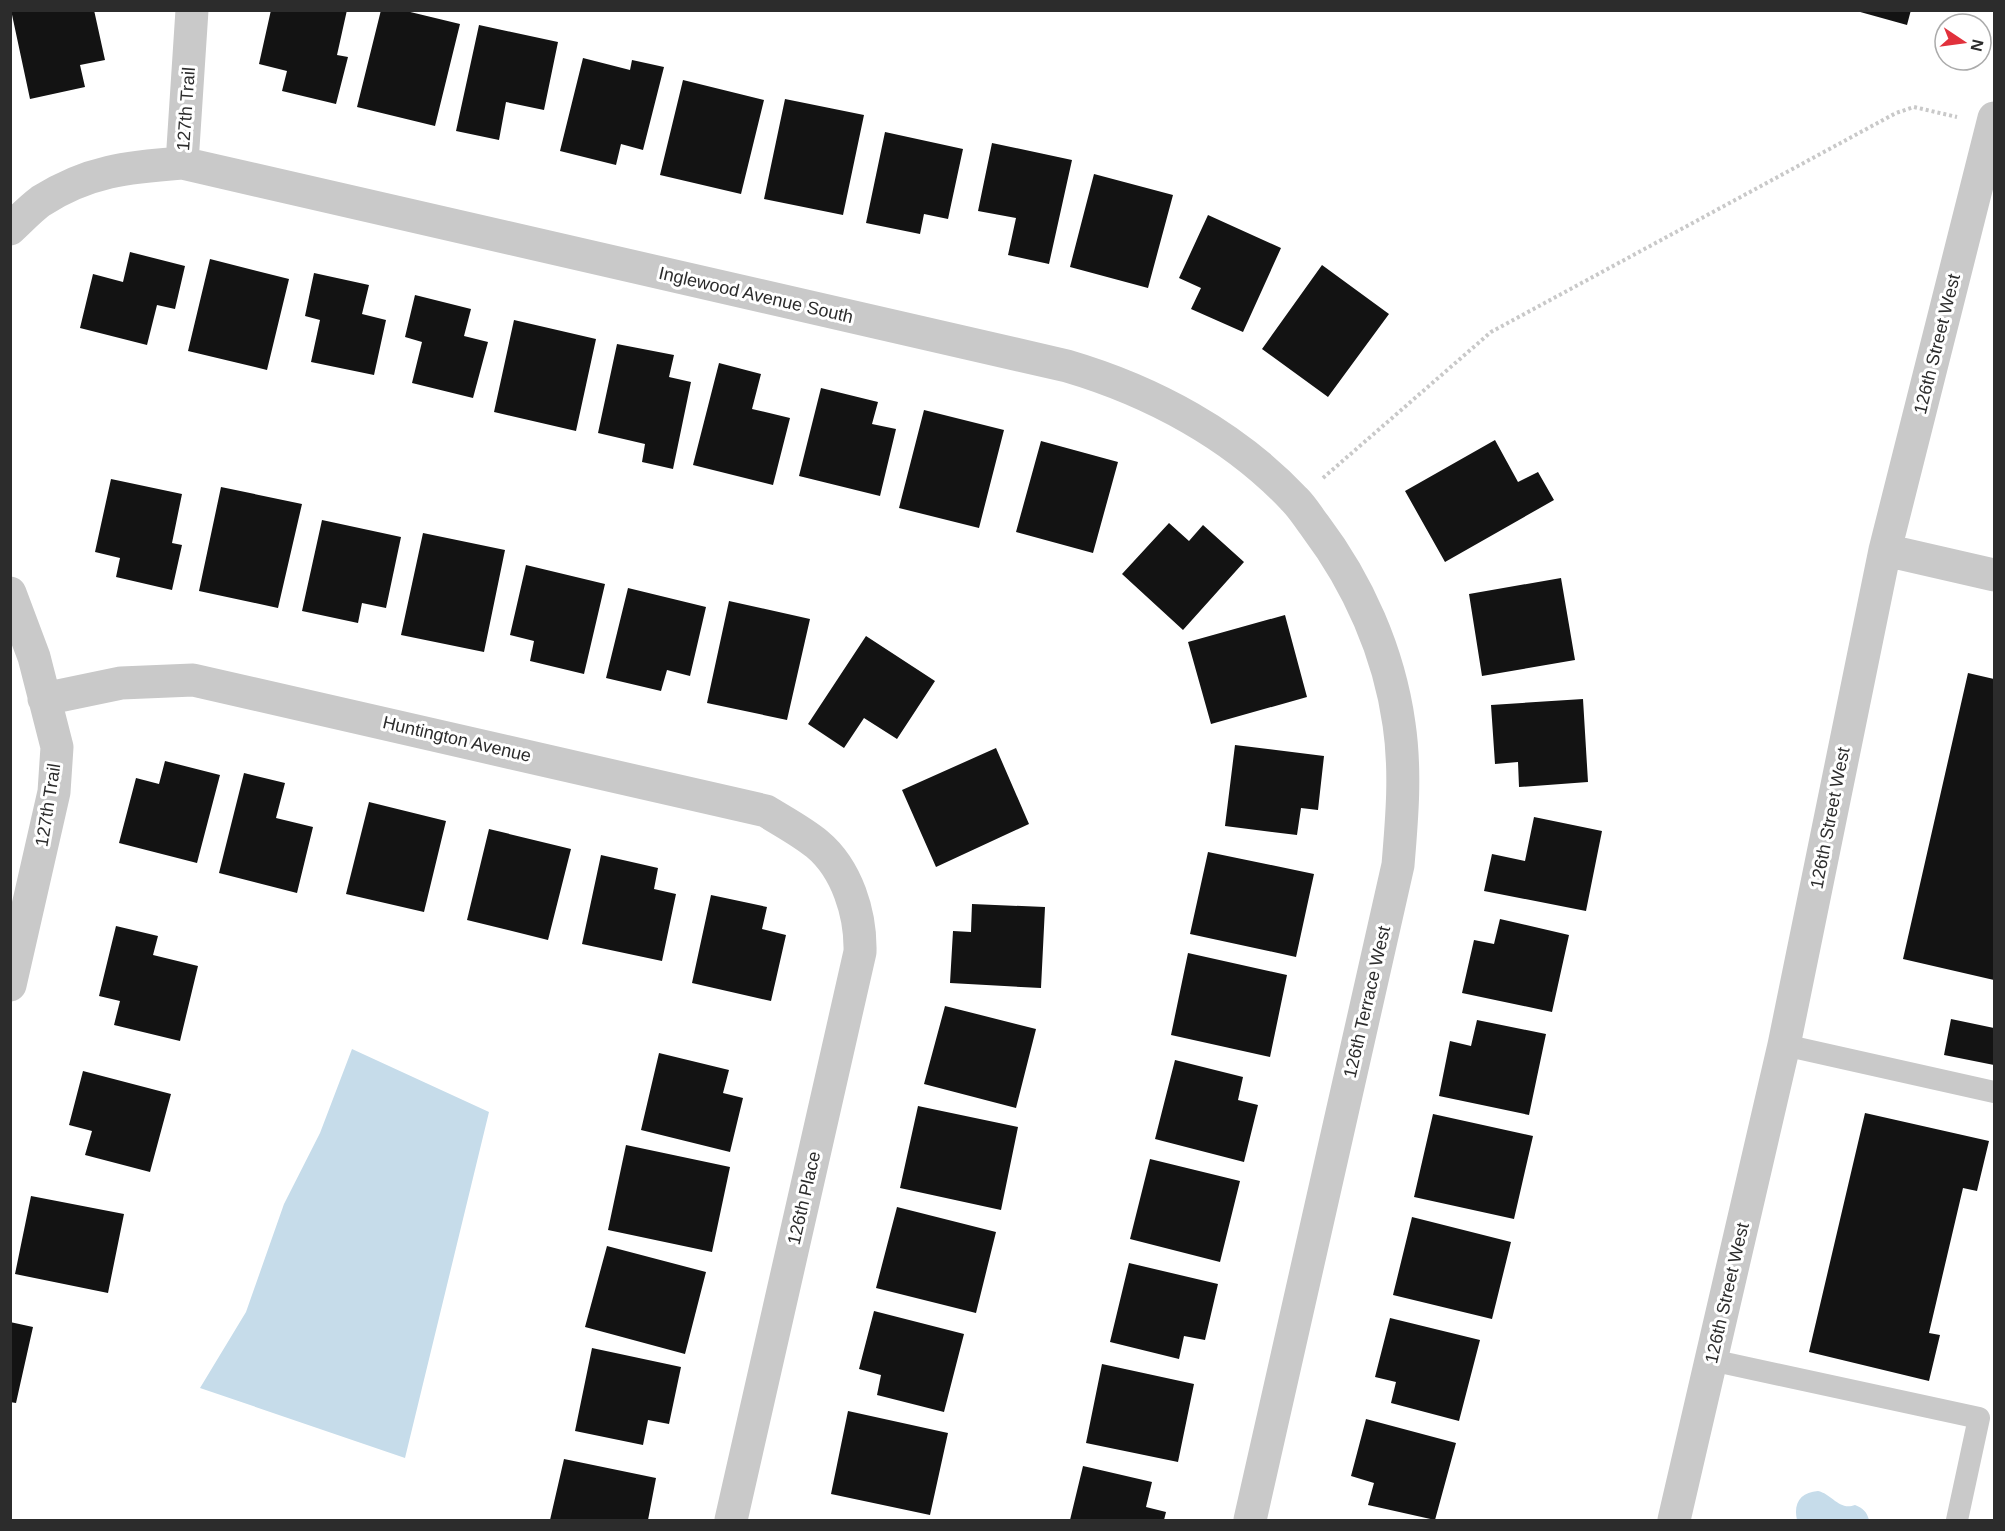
<svg xmlns="http://www.w3.org/2000/svg" width="2005" height="1531" viewBox="0 0 2005 1531" font-family="Arial,sans-serif">
<style>
.water{fill:#c6dcea}
.building{fill:#131313}
.lines{fill:none;stroke-linecap:round;stroke-linejoin:round}
.path{stroke:#c9c9c9;stroke-width:4;stroke-dasharray:3 3;stroke-linecap:butt}
.service{stroke:#c9c9c9;stroke-width:22}
.minor{stroke:#c9c9c9;stroke-width:33}
.labels{text-anchor:middle;stroke-width:6;stroke-linejoin:round;paint-order:stroke}
.street-label{font-size:18px;fill:#2c2c2c;stroke:#fff}
</style>
<rect width="100%" height="100%" fill="#fff"/>
<!-- water -->
<path class="water" d="M352,1049L489,1112L405,1458L200,1388L246,1312L284,1204L320,1133Z
M1818,1491C1832,1494 1839,1511 1855,1505C1863,1508 1867,1512 1869,1520H1797C1793,1503 1801,1492 1818,1491Z"/>
<!-- building -->
<path class="building" d="M11,10H94L105,60L80,65L85,87L30,99Z
M271,10H347L337,55L348,57L336,104L282,91L287,71L259,64Z
M381,10H402L460,24L435,126L357,107Z
M1853,10H1911L1907,25Z
M479,25L558,42L544,110L506,102L499,140L456,131Z
M583,58L630,70L632,60L664,67L643,150L621,144L616,165L560,151Z
M683,80L764,100L741,194L660,175Z
M785,99L864,115L843,215L764,199Z
M885,132L963,149L948,219L924,214L920,234L866,223Z
M992,143L1072,160L1049,264L1008,255L1016,218L978,211Z
M1094,174L1173,195L1148,288L1070,267Z
M1208,215L1281,248L1243,332L1191,309L1201,288L1179,278Z
M130,252L185,266L175,309L157,305L147,345L80,328L93,274L123,282Z
M210,259L289,279L267,370L188,351Z
M1322,265L1389,314L1328,397L1262,349Z
M314,273L369,285L362,314L386,320L374,375L311,362L320,320L305,316Z
M415,295L471,309L464,336L488,342L473,398L412,383L422,342L405,337Z
M514,320L596,339L576,431L494,412Z
M617,344L674,355L669,377L691,382L673,469L642,462L645,444L598,433Z
M719,363L761,374L752,409L790,418L773,485L693,465Z
M821,388L878,402L872,424L896,429L880,496L799,476Z
M924,410L1004,430L979,528L899,508Z
M1495,440L1518,482L1538,472L1554,500L1445,562L1405,491Z
M1041,441L1118,462L1093,553L1016,532Z
M111,479L182,494L172,543L182,545L172,590L116,577L120,558L95,552Z
M221,487L302,504L278,608L199,591Z
M322,520L401,537L386,608L362,603L358,623L302,611Z
M1169,523L1189,541L1203,525L1244,562L1183,630L1122,574Z
M423,533L505,550L484,652L401,635Z
M526,565L605,584L584,674L530,661L534,641L510,635Z
M1561,578L1575,660L1482,676L1469,594Z
M628,588L706,607L690,676L667,670L661,691L606,678Z
M729,601L810,619L787,720L707,703Z
M1285,615L1307,697L1211,724L1188,642Z
M866,636L935,681L897,739L864,718L844,748L808,724Z
M1968,673L1994,679V980L1903,959Z
M1583,699L1588,782L1519,787L1518,762L1495,764L1491,705Z
M1235,745L1324,756L1318,810L1301,808L1297,835L1225,826Z
M996,748L1029,824L936,867L902,790Z
M165,761L220,775L197,863L119,843L136,778L159,784Z
M244,773L285,783L276,818L313,827L297,893L219,873Z
M369,802L446,821L424,912L346,894Z
M1534,817L1602,831L1586,911L1484,891L1492,854L1525,861Z
M489,829L571,849L548,940L467,920Z
M1208,852L1314,874L1296,957L1190,934Z
M601,855L658,868L654,889L676,894L662,961L582,944Z
M711,895L767,907L762,929L786,935L771,1001L692,983Z
M972,904L1045,907L1041,988L950,983L953,931L971,932Z
M1500,919L1569,935L1552,1012L1462,993L1474,940L1494,944Z
M116,926L158,936L153,955L198,966L180,1041L114,1025L120,1001L99,996Z
M1188,953L1287,975L1270,1057L1171,1035Z
M945,1006L1036,1029L1016,1108L924,1084Z
M1951,1019L1994,1028V1065L1944,1055Z
M1477,1020L1546,1034L1529,1115L1439,1096L1450,1041L1471,1046Z
M659,1053L729,1070L723,1093L743,1098L730,1152L641,1130Z
M1175,1060L1243,1077L1238,1100L1258,1105L1244,1162L1155,1139Z
M83,1071L171,1094L150,1172L85,1155L92,1131L69,1125Z
M918,1106L1018,1127L1001,1210L900,1188Z
M1865,1113L1989,1141L1977,1191L1963,1188L1929,1333L1940,1335L1929,1381L1809,1352Z
M1433,1114L1533,1136L1514,1219L1414,1197Z
M626,1145L730,1167L712,1252L608,1230Z
M1150,1159L1240,1181L1220,1262L1130,1239Z
M31,1196L124,1214L108,1293L15,1274Z
M897,1207L996,1232L976,1313L876,1288Z
M1412,1217L1511,1242L1492,1319L1393,1295Z
M607,1246L706,1272L685,1354L585,1327Z
M1129,1263L1218,1284L1205,1340L1184,1336L1179,1359L1110,1342Z
M874,1311L964,1334L944,1412L877,1395L881,1375L859,1369Z
M1390,1318L1480,1340L1459,1421L1391,1403L1396,1382L1375,1377Z
M10,1322L33,1327L16,1403L10,1402Z
M592,1348L681,1367L669,1424L648,1420L643,1445L575,1431Z
M1102,1364L1194,1384L1178,1462L1086,1443Z
M848,1411L948,1433L930,1515L831,1494Z
M1366,1419L1456,1443L1435,1520L1368,1505L1374,1483L1351,1476Z
M564,1459L656,1478L648,1520H550Z
M1083,1466L1152,1482L1146,1507L1166,1512L1164,1520H1070Z"/>
<g class="lines">
<!-- path -->
<path class="path" d="M1323,478L1491,332L1896,113L1914,107L1957,117"/>
<!-- service -->
<path class="service" d="M1784,1045L1994,1092
M1711,1360L1979,1418L1957,1520"/>
<!-- minor -->
<path class="minor" d="M182,163L1067,366C1152,391 1234,435 1295,500C1303,508 1308,517 1315,526C1358,583 1389,652 1399,724C1406,771 1402,818 1398,865L1250,1520
M10,229C20,220 30,209 41,201C88,171 128,167 182,163L192,10
M1885,550L1994,575
M10,593L34,657L57,747L54,792L10,985
M44,699L121,683L193,680L766,811C782,821 801,831 817,844C847,869 861,914 860,952L731,1520
M1674,1520L1784,1045L1885,550L1994,118"/>
</g>
<g class="labels">
<!-- street labels -->
<g class="street-label">
<text transform="translate(186 109) rotate(-86)" y="6">127th Trail</text>
<text transform="translate(756 295) rotate(13)" y="6">Inglewood Avenue South</text>
<text transform="translate(1937 344) rotate(-76)" y="6">126th Street West</text>
<text transform="translate(457 739) rotate(13)" y="6">Huntington Avenue</text>
<text transform="translate(48 805) rotate(-81)" y="6">127th Trail</text>
<text transform="translate(1830 818) rotate(-79)" y="6">126th Street West</text>
<text transform="translate(1367 1002) rotate(-77)" y="6">126th Terrace West</text>
<text transform="translate(804 1198) rotate(-77)" y="6">126th Place</text>
<text transform="translate(1727 1293) rotate(-77)" y="6">126th Street West</text>
</g>
</g>
<!-- border -->
<rect width="2005" height="1531" fill="none" stroke="#2c2c2c" stroke-width="24"/>
<!-- north arrow -->
<g transform="translate(1963 42) rotate(103)"><circle r="28" fill="#ffffff" stroke="#ababab" stroke-width="1.5"/>
<path d="M0-4.5L10 22L0 15L-10 22Z" fill="#e1313c"/>
<text y="-9" font-size="16" font-weight="bold" text-anchor="middle" fill="#2c2c2c">N</text>
</g>
</svg>
